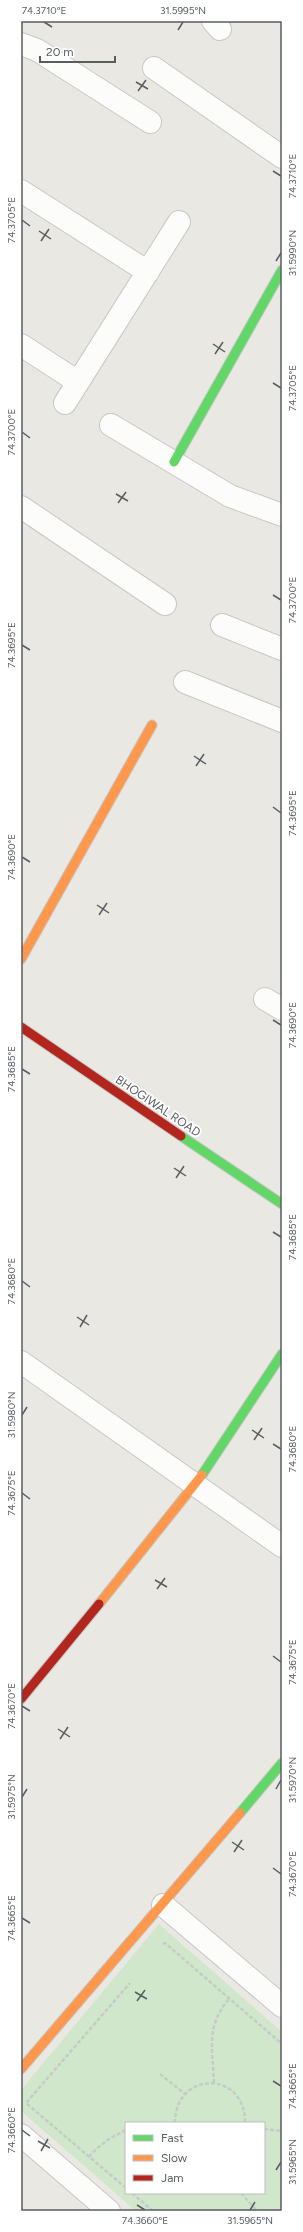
<svg xmlns="http://www.w3.org/2000/svg" width="303" height="2232" viewBox="0 0 303 2232" font-family="Figtree,sans-serif">
<style>
.green{fill:#d1e7cb;fill-rule:evenodd}
.lines{fill:none;stroke-linecap:round;stroke-linejoin:round}
.street-casing{stroke:#c7c7c7;stroke-width:24}
.fast-casing{stroke:#c5c6c5;stroke-width:11}
.slow-casing{stroke:#c5c6c5;stroke-width:11}
.jam-casing{stroke:#c5c6c5;stroke-width:11}
.path{stroke:#c5ccc8;stroke-width:2.5;stroke-dasharray:4 2;stroke-linecap:butt}
.street{stroke:#fcfcfb;stroke-width:22}
.fast{stroke:#63d668;stroke-width:9}
.slow{stroke:#ff974d;stroke-width:9}
.jam{stroke:#b3261e;stroke-width:9}
.ticks{fill:none;stroke:#585d62;stroke-width:1.5}
.labels{text-anchor:middle;stroke-width:3.5;stroke-linejoin:round;paint-order:stroke}
.street-label{font-size:12px;fill:#585d62;stroke:#fff}
.neatline{fill:none;stroke:#585d62;stroke-width:1.5}
.ticks-label{font-size:10px;text-anchor:middle;fill:#585d62}
</style>
<rect width="100%" height="100%" fill="#eae8e2"/>
<!-- green -->
<path class="green" d="M159,1924L282,2032V2211H136L21,2111V2090ZM126,2123H264V2193H126Z"/>
<g class="lines">
<defs>
<path id="street" d="M213,21L220,29
M21,44L37,50L150,122
M154,68L282,157
M21,191L148,272
M21,345L78,382
M65,403L179,222
M111,425L230,496L282,515
M21,507L165,604
M222,625L282,649
M185,682L282,721
M265,999L282,1009
M21,1362L282,1546
M163,1905L282,2006
M21,2135L109,2211"/>
<path id="fast" d="M174,462L282,270
M181,1136L282,1204
M202,1475L282,1354
M240,1813L282,1763"/>
<path id="slow" d="M21,959L152,725
M99,1604L202,1475
M21,2069L240,1813"/>
<path id="jam" d="M21,1027L181,1136
M21,1699L99,1604"/>
</defs>
<!-- street casing -->
<use href="#street" class="street-casing"/>
<!-- fast casing -->
<use href="#fast" class="fast-casing"/>
<!-- slow casing -->
<use href="#slow" class="slow-casing"/>
<!-- jam casing -->
<use href="#jam" class="jam-casing"/>
<!-- path -->
<path class="path" d="M163,1944L165,1943L282,2044
M160,2074L185,2094
M214,2083C213,2049 205,2027 229,1999
M175,2123C175,2070 246,2070 245,2123
M264,2129L282,2131
M89,2157C100,2144 111,2137 126,2130
M126,2188L26,2103L130,1983
M132,2193L153,2211
M241,2193L257,2211"/>
<!-- street -->
<use href="#street" class="street"/>
<!-- fast -->
<use href="#fast" class="fast"/>
<!-- slow -->
<use href="#slow" class="slow"/>
<!-- jam -->
<use href="#jam" class="jam"/>
</g>
<!-- ticks -->
<path class="ticks" d="M44,22L52,27M178,30L183,22M136,82L148,89M138,91L146,80M273,171L281,176M22,220L30,226M39,231L51,239M41,241L49,229M276,261L281,253M213,344L225,352M215,354L223,342M273,383L281,388M22,432L30,438M116,494L128,501M118,503L126,492M273,595L281,600M22,645L30,650M194,756L206,764M196,766L204,754M273,807L281,813M22,857L30,862M97,905L109,913M99,915L107,903M273,1020L281,1025M22,1069L30,1074M174,1168L186,1176M176,1178L184,1166M273,1232L281,1237M22,1281L30,1287M77,1317L89,1325M80,1327L87,1315M22,1415L27,1407M252,1430L264,1438M254,1440L262,1428M273,1444L281,1449M22,1493L30,1499M155,1580L167,1587M157,1589L165,1578M273,1656L281,1662M22,1706L30,1711M58,1729L70,1737M60,1739L68,1727M276,1789L281,1780M22,1797L27,1789M232,1842L244,1850M234,1852L242,1840M273,1868L281,1874M22,1918L30,1923M135,1992L147,1999M137,2001L145,1990M273,2081L281,2086M22,2130L30,2136M38,2141L50,2148M41,2151L48,2139M276,2170L281,2162M137,2205L145,2210M250,2210L255,2202"/>
<g class="labels">
<!-- street labels -->
<g class="street-label">
<text transform="translate(158 1106) rotate(34)" y="4">BHOGIWAL ROAD</text>
</g>
</g>
<!-- border -->
<rect width="303" height="2232" fill="none" stroke="#ffffff" stroke-width="44"/>
<!-- legend -->
<rect x="125" y="2122" width="140" height="72" fill="#ffffff" stroke="#bcbec0"/>
<rect x="133" y="2135" width="20" height="6" fill="#63d668" stroke="#bcbec0"/>
<text x="161" y="2142" font-size="12" fill="#585d62">Fast</text>
<rect x="133" y="2155" width="20" height="6" fill="#ff974d" stroke="#bcbec0"/>
<text x="161" y="2162" font-size="12" fill="#585d62">Slow</text>
<rect x="133" y="2175" width="20" height="6" fill="#b3261e" stroke="#bcbec0"/>
<text x="161" y="2182" font-size="12" fill="#585d62">Jam</text>
<!-- scale -->
<path d="M40 56v6h75v-6" fill="none" stroke="#585d62" stroke-width="2"/>
<text x="46" y="56" font-size="12" fill="#585d62" stroke="#ffffff" stroke-width="3" paint-order="stroke">20 m</text>
<rect x="22" y="22" width="259" height="2188" class="neatline"/>
<g class="ticks-label">
<text x="44" y="14">74.3710°E</text>
<text x="183" y="14">31.5995°N</text>
<text transform="translate(292 176) rotate(-90)" y="4">74.3710°E</text>
<text transform="translate(11 220) rotate(-90)" y="4">74.3705°E</text>
<text transform="translate(292 253) rotate(-90)" y="4">31.5990°N</text>
<text transform="translate(292 388) rotate(-90)" y="4">74.3705°E</text>
<text transform="translate(11 432) rotate(-90)" y="4">74.3700°E</text>
<text transform="translate(292 600) rotate(-90)" y="4">74.3700°E</text>
<text transform="translate(11 645) rotate(-90)" y="4">74.3695°E</text>
<text transform="translate(292 813) rotate(-90)" y="4">74.3695°E</text>
<text transform="translate(11 857) rotate(-90)" y="4">74.3690°E</text>
<text transform="translate(292 1025) rotate(-90)" y="4">74.3690°E</text>
<text transform="translate(11 1069) rotate(-90)" y="4">74.3685°E</text>
<text transform="translate(292 1237) rotate(-90)" y="4">74.3685°E</text>
<text transform="translate(11 1281) rotate(-90)" y="4">74.3680°E</text>
<text transform="translate(11 1415) rotate(-90)" y="4">31.5980°N</text>
<text transform="translate(292 1449) rotate(-90)" y="4">74.3680°E</text>
<text transform="translate(11 1493) rotate(-90)" y="4">74.3675°E</text>
<text transform="translate(292 1662) rotate(-90)" y="4">74.3675°E</text>
<text transform="translate(11 1706) rotate(-90)" y="4">74.3670°E</text>
<text transform="translate(292 1780) rotate(-90)" y="4">31.5970°N</text>
<text transform="translate(11 1797) rotate(-90)" y="4">31.5975°N</text>
<text transform="translate(292 1874) rotate(-90)" y="4">74.3670°E</text>
<text transform="translate(11 1918) rotate(-90)" y="4">74.3665°E</text>
<text transform="translate(292 2086) rotate(-90)" y="4">74.3665°E</text>
<text transform="translate(11 2130) rotate(-90)" y="4">74.3660°E</text>
<text transform="translate(292 2162) rotate(-90)" y="4">31.5965°N</text>
<text x="145" y="2224">74.3660°E</text>
<text x="250" y="2224">31.5965°N</text>
</g>
</svg>
